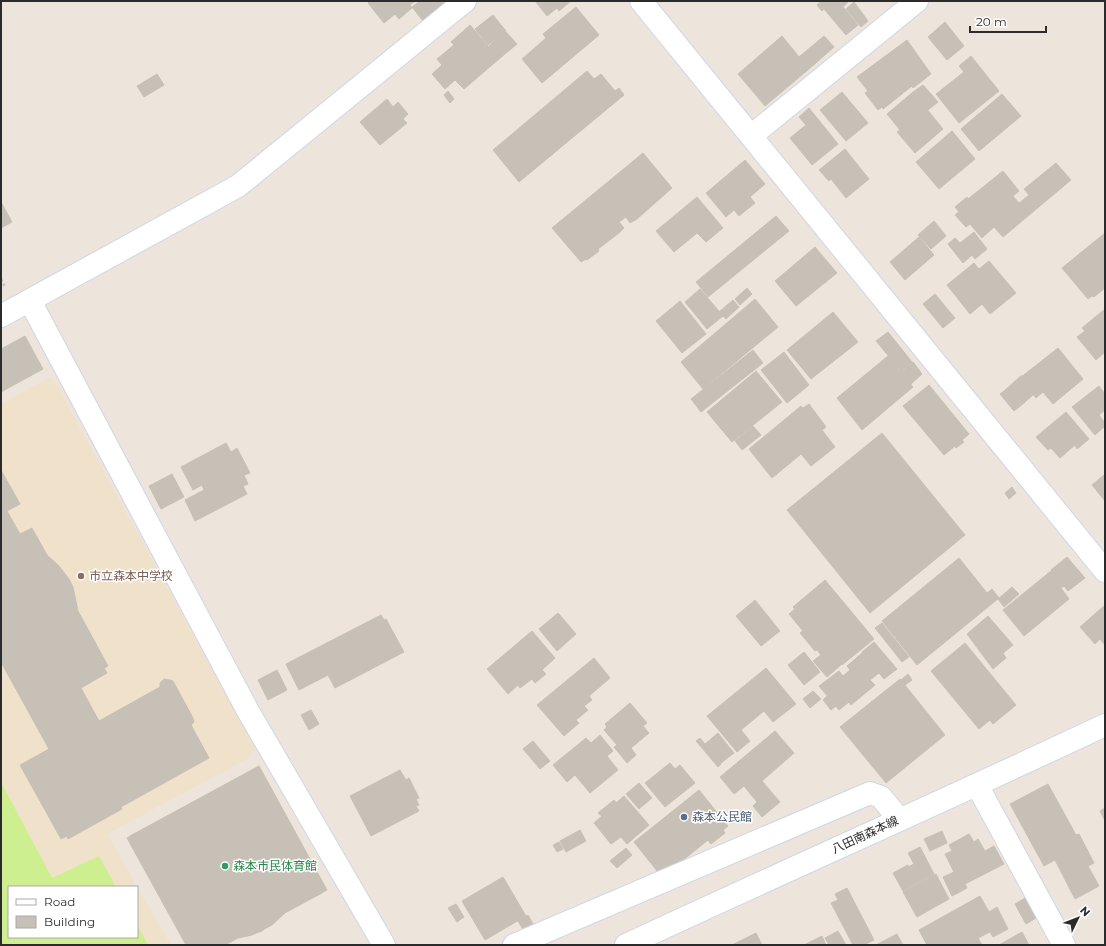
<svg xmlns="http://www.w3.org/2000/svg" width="1106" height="946" viewBox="0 0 1106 946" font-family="Montserrat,'Noto Sans JP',sans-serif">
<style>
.education{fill:#f0e1ca}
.pitch{fill:#ceef90}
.building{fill:#c6c0b7;stroke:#c9c0b5}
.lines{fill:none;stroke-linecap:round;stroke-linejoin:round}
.street-casing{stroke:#d1d6e4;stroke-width:24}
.secondary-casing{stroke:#d1d6e4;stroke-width:24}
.path{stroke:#c4c4c4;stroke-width:2.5;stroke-dasharray:3 2;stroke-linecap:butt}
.street{stroke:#fff;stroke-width:22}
.secondary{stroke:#fff;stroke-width:22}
.education-dot{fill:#8d6e63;stroke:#fff;stroke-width:1.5}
.service-dot{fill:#5c6f8a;stroke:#fff;stroke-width:1.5}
.leisure-dot{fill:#2e9e5b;stroke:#fff;stroke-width:1.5}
.labels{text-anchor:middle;stroke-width:3;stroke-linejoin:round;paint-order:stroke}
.education-label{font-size:12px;fill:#785e54;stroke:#fff;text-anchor:start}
.service-label{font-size:12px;fill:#4e5e75;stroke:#fff;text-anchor:start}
.street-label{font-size:12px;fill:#2b2b2b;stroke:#fff}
.leisure-label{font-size:12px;fill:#27864d;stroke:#fff;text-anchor:start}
</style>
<rect width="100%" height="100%" fill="#ede4dc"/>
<!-- education -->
<path class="education" d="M48,378L54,380L255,749L247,759L107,834L137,887H9V937H137V887L171,945H1V404Z"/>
<!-- pitch -->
<path class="pitch" d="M1,782L52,878L99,856L116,887H9V937H137V925L148,945H1Z"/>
<!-- building -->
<path class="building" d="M370,1H415L410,5L412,8L399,19L395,14L384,23L368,3Z
M420,1H445L446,2L423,21L412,7Z
M535,1H571L559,11L557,8L547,16Z
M822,1H849L843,7L858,25L846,35L824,9L822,11L817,5Z
M854,2L868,21L861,27L846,9Z
M576,7L599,35L542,83L522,59L546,38L543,34Z
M493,15L506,31L488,45L475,29Z
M945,22L964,46L947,60L928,37Z
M470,25L499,59L464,89L455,80L445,89L432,74L442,65L437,59L454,45L451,42Z
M505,31L517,44L499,59L488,47Z
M782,36L809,69L765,106L738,74Z
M824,36L834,47L809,69L799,57Z
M907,40L931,74L913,88L912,86L883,109L882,107L878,110L865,93L868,91L857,77Z
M971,56L999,91L959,123L936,94L964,72L959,66Z
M587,71L594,79L601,74L615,91L619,88L624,95L519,182L493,150Z
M157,74L164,85L144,97L137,86Z
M923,85L938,102L928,110L913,92Z
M448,91L454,99L450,103L444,95Z
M842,92L868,123L846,141L820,110Z
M913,92L943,129L915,153L897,132L900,130L887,114Z
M1002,94L1021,116L979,151L961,129Z
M387,99L393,107L398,102L408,114L403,119L407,123L380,145L360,122Z
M809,108L838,144L812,165L790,138L806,125L799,117Z
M952,131L975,159L939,189L916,162Z
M845,149L869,179L846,198L831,179L829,181L819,170Z
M643,153L672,188L637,219L630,223L626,217L619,222L624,228L619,233L598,249L599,251L587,260L586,259L581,262L552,228Z
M745,160L765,184L750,197L755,203L739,216L734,210L726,217L706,193Z
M1056,163L1071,180L1003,237L994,227L982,238L970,224L966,227L955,215L959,212L955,207L967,197L968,199L1003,171L1019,191L1013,196L1019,203L1029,195L1024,189Z
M697,197L723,228L706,242L697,233L674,252L656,231Z
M1,202L12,222L1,228Z
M776,216L789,231L708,297L696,282Z
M934,221L946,236L931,249L918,235Z
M974,232L987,249L975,259L972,255L963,263L948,244L955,238L960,243Z
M1105,233V288L1094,297L1092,296L1088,299L1062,268Z
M919,237L934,255L905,280L890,262Z
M815,247L837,273L796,306L775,281Z
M989,261L1016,293L990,314L982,304L970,314L947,285L974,263L979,269Z
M747,288L752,294L740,305L735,299Z
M700,289L723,316L707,329L685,302Z
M935,294L955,318L943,328L923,304Z
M755,299L778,327L703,389L681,362Z
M733,300L739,307L726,319L719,312Z
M680,301L706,334L682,353L656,321Z
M1105,309V352L1096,360L1077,337L1085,331L1082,328Z
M833,312L858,342L811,379L787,350Z
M888,332L912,362L901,371L876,341Z
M25,336L43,369L1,392V349Z
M1058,348L1083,379L1053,404L1043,392L1036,398L1020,378Z
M753,350L763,363L701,412L691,399Z
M784,352L809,385L787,403L761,370Z
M888,356L913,387L862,430L837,398Z
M913,362L922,374L911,384L901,372Z
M756,371L782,402L732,442L707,412Z
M1022,375L1020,378L1033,395L1018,408L1004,391Z
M929,385L969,434L962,440L964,442L956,448L955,446L944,455L903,406Z
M1099,386L1105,394V410L1099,415L1105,423V426L1095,435L1072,407Z
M1004,391L1018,408L1014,411L1000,394Z
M809,404L826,427L822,430L835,447L811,466L801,454L772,478L749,449L801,406L803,408Z
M1066,412L1089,439L1077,449L1075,445L1060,458L1051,448L1048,450L1036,437Z
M753,426L761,435L742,450L735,441Z
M882,433L965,535L870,613L787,510Z
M226,443L231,452L237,448L250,473L244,475L248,484L243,486L247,494L195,521L185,500L204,490L202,485L193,490L181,467Z
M1,470L20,504L7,511L20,534L32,528L47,555L59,566L69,579L73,587L78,611L108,666L104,668L107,673L81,688L99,721L160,687V683L164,679L170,680L173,681L193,718L194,722L191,725L209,758L121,807L122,809L68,839L67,836L61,839L20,765L49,749L1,662Z
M172,474L184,497L161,509L149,486Z
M1105,474V501L1092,485Z
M1012,487L1016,493L1009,499L1005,493Z
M1067,557L1085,578L1068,591L1051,570Z
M959,558L987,593L992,589L999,598L917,665L882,621Z
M1051,571L1064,586L1061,588L1069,599L1024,636L1003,610Z
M825,580L874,639L842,665L793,607Z
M1012,587L1019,594L1004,607L998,599Z
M755,600L780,631L761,646L736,616Z
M1105,605V645L1100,639L1095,644L1080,627Z
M795,609L842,664L827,677L813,661L821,655L817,650L815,651L800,633L803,631L789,614Z
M558,613L576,634L557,651L539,629Z
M381,615L384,620L386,619L404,652L335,688L328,675L299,690L286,664Z
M988,616L1013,645L1003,653L1006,658L993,669L967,634Z
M882,623L909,657L902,662L875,628Z
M532,631L555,658L542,670L546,674L535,683L532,679L520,688L518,685L508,694L487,669Z
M874,642L897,669L884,679L862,652Z
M965,643L1016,705L993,724L990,720L979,729L931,671Z
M804,652L820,672L804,685L788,665Z
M862,653L879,673L870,680L875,685L851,705L849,702L839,710L819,686L839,671L843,676L850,670L847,666Z
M594,658L610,678L589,696L592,700L584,706L588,710L576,720L579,723L564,736L537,705Z
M766,668L796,704L773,722L764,711L741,730L750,741L737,752L707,716Z
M277,670L287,690L268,700L258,680Z
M908,674L912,680L905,685L901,680Z
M900,679L945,735L886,783L840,727Z
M813,691L821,699L810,708L803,699Z
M827,696L836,706L831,710L823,700Z
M630,703L647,723L643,726L649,733L631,748L636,755L627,763L614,747L617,745L604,730L607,727L605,724Z
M311,710L319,724L309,730L301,715Z
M775,731L794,753L762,781L780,802L762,817L753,806L757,802L744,786L734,794L720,777Z
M718,733L734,753L721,763L705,744Z
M600,735L613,751L607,756L618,770L590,793L575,775L567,782L553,765L586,738L591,743Z
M700,738L721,764L718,767L696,741Z
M533,741L550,761L540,769L523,749Z
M670,763L675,769L680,765L695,783L665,807L645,783Z
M259,766L327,890L288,910L272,925L252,935L238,938L225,945H189L130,836Z
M257,768L322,893L283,914L262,931L247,936L233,938L220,945H186L127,838Z
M400,770L406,780L409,778L419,798L416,799L419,805L416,806L419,811L371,836L350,796Z
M639,783L652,798L639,809L626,794Z
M1048,784L1076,835L1079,834L1094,863L1088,866L1099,886L1075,899L1055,860L1044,866L1010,804Z
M699,790L728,826L723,830L725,833L711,844L708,840L662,877L634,842Z
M624,796L649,825L627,844L621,837L611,844L594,823L602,816L598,813L614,800L616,803Z
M1105,808V821L1100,811Z
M580,830L586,841L566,852L560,841Z
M942,831L947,843L930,851L924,839Z
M969,834L974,842L978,839L985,851L994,846L1004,864L965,884L967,888L952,896L943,877L954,872L945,854L952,851L949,845Z
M559,842L563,849L557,852L553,845Z
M920,847L934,874L903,891L893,873L908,865V867L914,864L908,853Z
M626,848L632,855L617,868L610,861Z
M936,874L949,899L917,917L903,892Z
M503,877L526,916L485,940L462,901Z
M847,888L874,940L864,945H859L858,943L853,945L831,903L838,900L835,894Z
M980,896L989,912L997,907L1008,929L993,937L990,932L978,938L982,945H927L919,930Z
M1025,898L1036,918L1026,924L1015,904Z
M456,904L464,917L457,922L448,908Z
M528,915L534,926L524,931L518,921Z
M838,931L846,945H829L825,938Z
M1022,932L1029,945H999Z
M756,933L762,945H732Z
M897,934L903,945H876Z
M822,936L826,945H804Z"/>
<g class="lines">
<defs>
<path id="street" d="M751,136L917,1
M30,301L248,711L384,945
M1,316L238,186L465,1
M977,785L1064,945
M514,945L870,793L881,797L899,819"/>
<path id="secondary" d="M641,1L1105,571
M626,945C785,871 946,800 1105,725"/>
</defs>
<!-- street casing -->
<use href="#street" class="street-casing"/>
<!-- secondary casing -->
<use href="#secondary" class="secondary-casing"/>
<!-- path -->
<path class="path" d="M1,279L5,287"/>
<!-- street -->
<use href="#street" class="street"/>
<!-- secondary -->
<use href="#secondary" class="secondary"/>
</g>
<!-- markers -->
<circle class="education-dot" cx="81" cy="576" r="4"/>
<circle class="service-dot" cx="684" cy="817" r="4"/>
<circle class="leisure-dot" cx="225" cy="866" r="4"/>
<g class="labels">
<!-- education labels -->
<g class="education-label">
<text x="89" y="580">市立森本中学校</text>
</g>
<!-- service labels -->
<g class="service-label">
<text x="692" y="821">森本公民館</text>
</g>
<!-- street labels -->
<g class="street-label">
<text transform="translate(865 835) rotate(-25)" y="4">八田南森本線</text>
</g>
<!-- leisure labels -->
<g class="leisure-label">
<text x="233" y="870">森本市民体育館</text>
</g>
</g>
<!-- border -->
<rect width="1106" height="946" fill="none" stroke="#2b2b2b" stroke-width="4"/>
<!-- legend -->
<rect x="8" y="886" width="130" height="52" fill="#ffffff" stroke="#aaaaaa"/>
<rect x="16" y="899" width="20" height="6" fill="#ffffff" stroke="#aaaaaa"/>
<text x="44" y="906" font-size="12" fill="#2b2b2b">Road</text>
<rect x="16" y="916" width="20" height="12" fill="#c6c0b7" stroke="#aaaaaa"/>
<text x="44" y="926" font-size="12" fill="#2b2b2b">Building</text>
<!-- north arrow -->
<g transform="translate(1078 918) rotate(47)" stroke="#ffffff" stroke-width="3" paint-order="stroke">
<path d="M0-3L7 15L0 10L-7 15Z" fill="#2b2b2b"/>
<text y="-6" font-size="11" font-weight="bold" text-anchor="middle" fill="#2b2b2b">N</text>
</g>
<!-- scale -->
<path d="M970 26v6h76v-6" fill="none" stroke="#2b2b2b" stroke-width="2"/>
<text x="976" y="26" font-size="12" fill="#2b2b2b" stroke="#ffffff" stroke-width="3" paint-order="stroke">20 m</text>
</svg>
